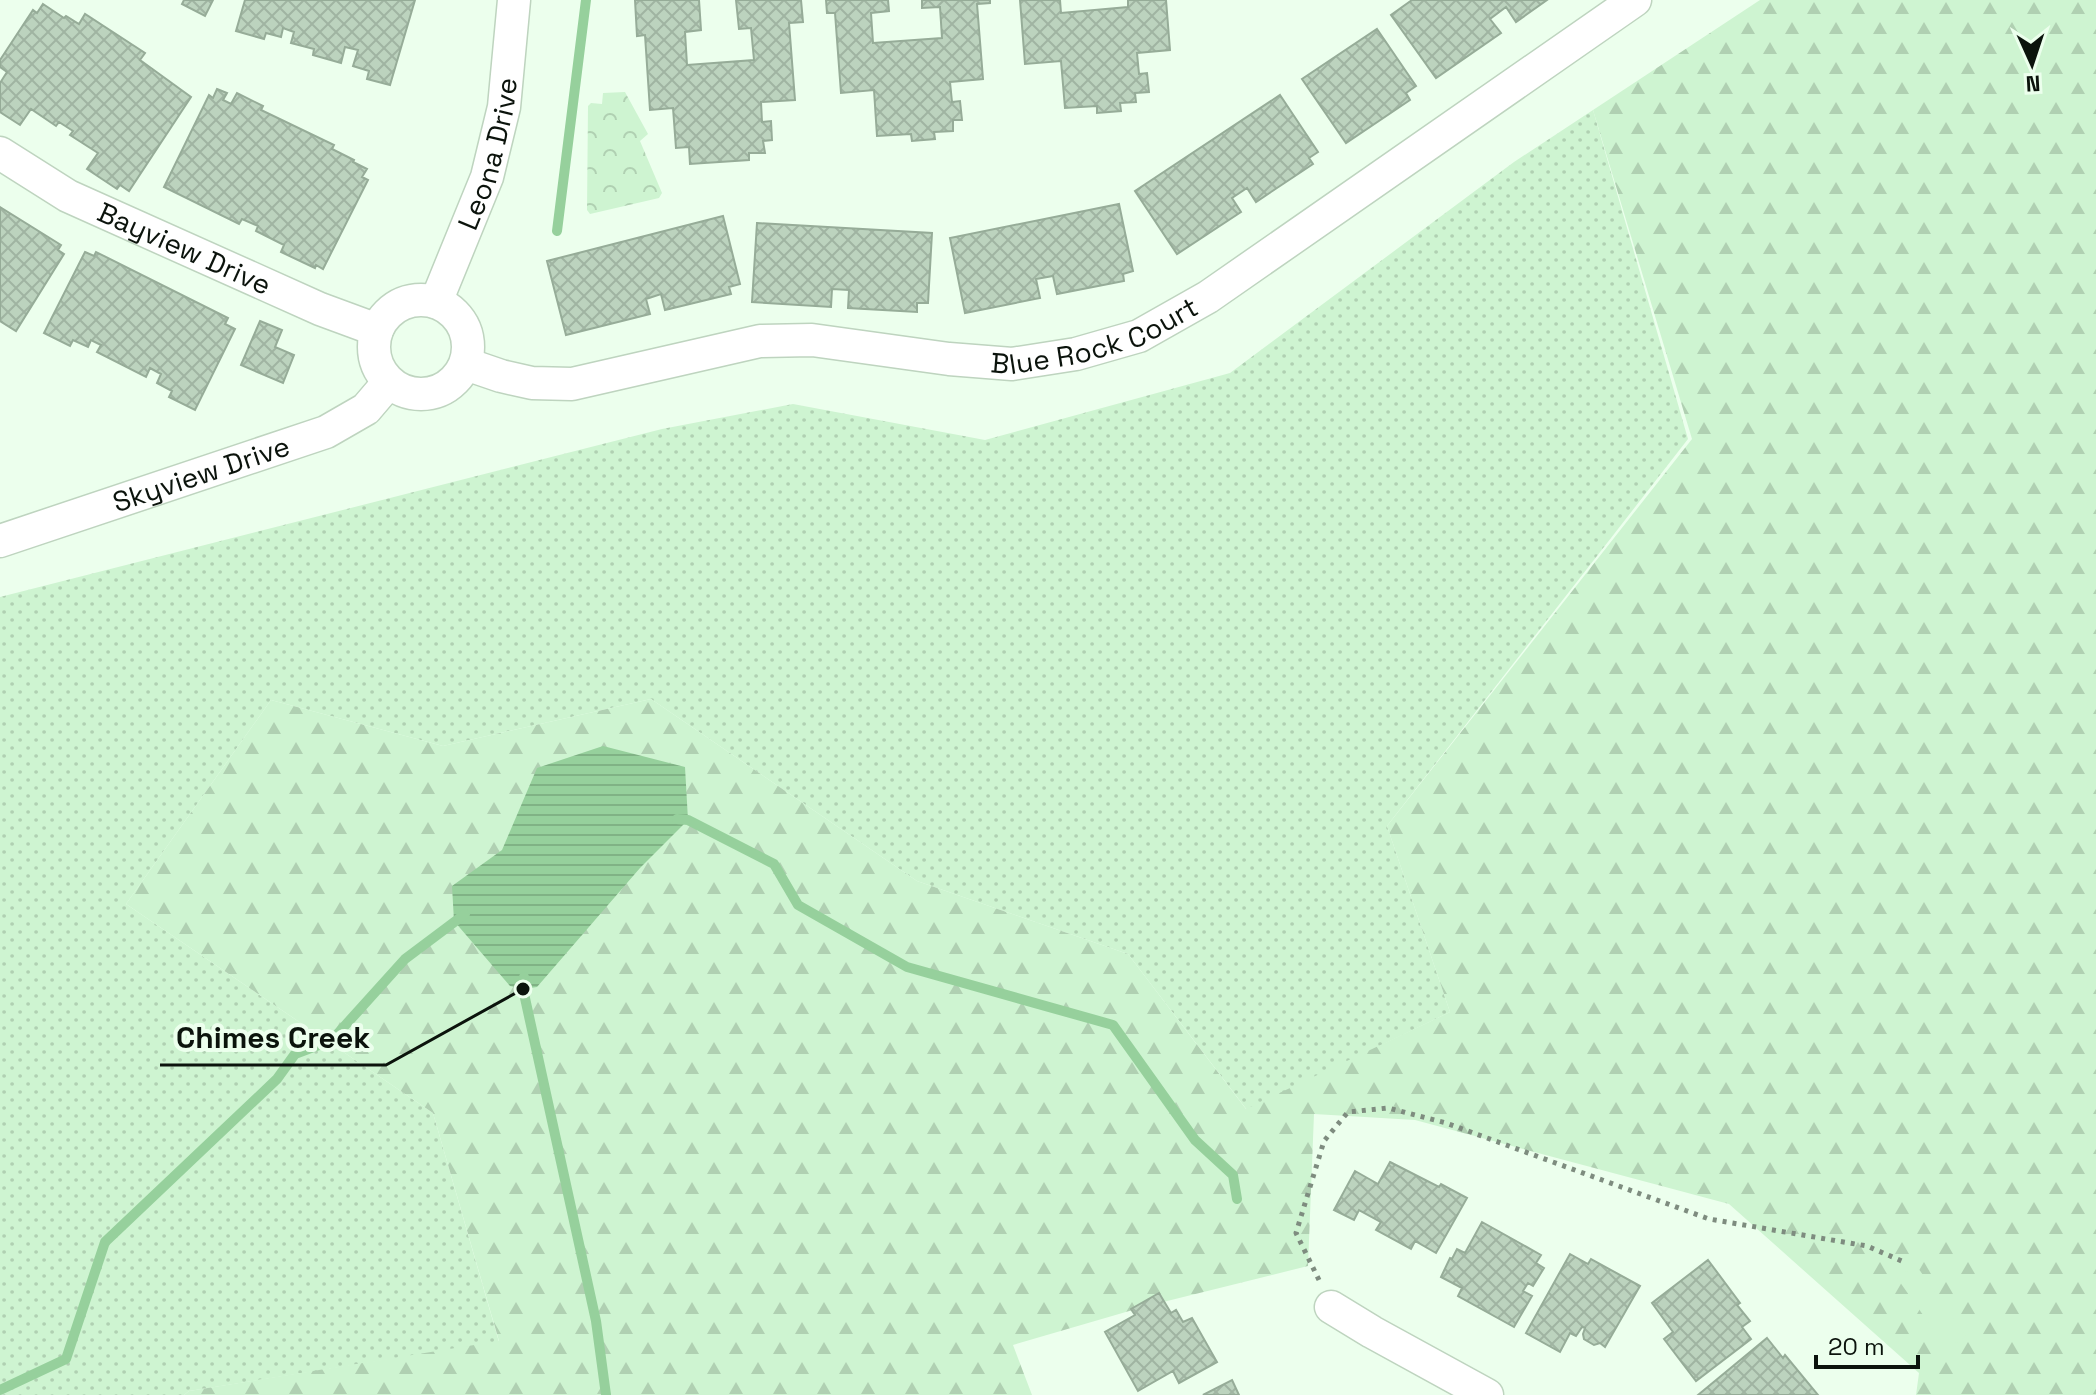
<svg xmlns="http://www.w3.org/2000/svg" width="2096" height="1395" viewBox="0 0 2096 1395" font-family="'Space Grotesk',sans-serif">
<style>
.grass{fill:url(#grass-dots)}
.forest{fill:url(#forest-firs)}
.park{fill:url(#park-crowns)}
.pitch{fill:#cef4d1}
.water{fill:url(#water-rules)}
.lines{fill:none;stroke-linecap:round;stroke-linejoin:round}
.stream{stroke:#96d09c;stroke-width:10}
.building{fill:url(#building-cross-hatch);stroke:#96ac98;stroke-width:2}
.minor-casing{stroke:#bed4bf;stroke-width:35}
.path{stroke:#7e8c7f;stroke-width:5;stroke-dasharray:4 6;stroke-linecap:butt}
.minor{stroke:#fff;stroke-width:32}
.labels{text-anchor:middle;stroke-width:8;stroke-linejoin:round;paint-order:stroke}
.street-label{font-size:28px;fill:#0b130c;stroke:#ecffed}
.leader{fill:none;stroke:#0b130c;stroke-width:3}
.callout-dot{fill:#0b130c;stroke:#ecffed;stroke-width:3}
.callout-label{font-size:30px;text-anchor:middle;font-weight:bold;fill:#0b130c;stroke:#ecffed;stroke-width:8;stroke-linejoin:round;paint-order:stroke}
</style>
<defs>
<pattern id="grass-dots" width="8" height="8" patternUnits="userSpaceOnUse" patternTransform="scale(2)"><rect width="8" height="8" fill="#cef4d1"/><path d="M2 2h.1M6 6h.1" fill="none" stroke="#b0d0b2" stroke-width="1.8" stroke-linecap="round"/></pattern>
<pattern id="forest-firs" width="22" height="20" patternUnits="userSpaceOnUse" patternTransform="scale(2)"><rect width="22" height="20" fill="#cef4d1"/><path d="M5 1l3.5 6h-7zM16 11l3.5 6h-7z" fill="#b0d0b2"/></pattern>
<pattern id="park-crowns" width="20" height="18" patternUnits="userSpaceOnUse" patternTransform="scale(2)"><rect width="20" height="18" fill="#cef4d1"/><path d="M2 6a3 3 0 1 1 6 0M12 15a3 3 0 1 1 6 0" fill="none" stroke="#b0d0b2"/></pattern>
<pattern id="water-rules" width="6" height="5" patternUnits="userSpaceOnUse" patternTransform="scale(2)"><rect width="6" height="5" fill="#96d09c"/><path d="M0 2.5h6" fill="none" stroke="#80b285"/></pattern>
<pattern id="building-cross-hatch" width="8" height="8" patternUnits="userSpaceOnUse" patternTransform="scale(2)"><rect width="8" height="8" fill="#bcd3be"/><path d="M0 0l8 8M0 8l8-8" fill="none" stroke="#a0b4a2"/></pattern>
</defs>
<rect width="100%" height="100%" fill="#ecffed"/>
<!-- grass -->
<path class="grass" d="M1593,110L1688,439L1387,826L1450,1012L1247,1110L1128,954L917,881L651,699L443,746L271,700L126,904L433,1113L499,1342L189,1391L184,1395H0V597L662,429L793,404L985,440L1230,373L1514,162Z"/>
<!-- forest -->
<path class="forest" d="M1760,0H2096V1395H1916L1919,1373L1729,1204L1415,1120L1314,1114L1308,1266L1143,1307L1013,1345L1032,1395H184L189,1391L499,1341L433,1113L126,904L271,700L443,746L651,699L917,881L1128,954L1246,1109L1450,1012L1387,826L1692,439L1593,110Z"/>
<!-- park -->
<path class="park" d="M625,92L648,134L640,141L662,193L659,198L590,214L587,210L588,106L591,103L602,104L603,93Z"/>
<!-- pitch -->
<path class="pitch" d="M1916,1265L1966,1336L1947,1349L1897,1278Z"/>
<!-- water -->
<path class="water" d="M603,746L685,767L688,820L640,868L537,987L523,989L510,986L454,921L452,886L502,850L537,768Z"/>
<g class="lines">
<!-- stream -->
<path class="stream" d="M557,231L586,0
M677,819L688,820L774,864L798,905L907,967L1113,1025L1195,1140L1233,1175L1237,1199
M524,977L523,989L596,1321L606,1395
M0,1390L66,1359L105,1242L277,1079L295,1054L332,1040L405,959L465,914"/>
</g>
<!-- building -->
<path class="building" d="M184,0H213L205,16L182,4Z
M245,0H415L390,85L367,79L369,71L353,66L358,50L345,47L341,63L313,55L314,49L291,43L294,32L283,28L281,37L266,33L264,39L236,31Z
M635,0H699L701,30L685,32L687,65L754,60L751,28L739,29L736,0H801L803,22L789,23L795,100L761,102L762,122L771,121L772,140L763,141L765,153H749V160L690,164L689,147L676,148L673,108L650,110L645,35L637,36Z
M826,0H888L889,11L871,13L873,43L942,38L940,7L922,8V0H990V3L977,4L983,79L950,82L952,102L960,101L962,120H953V131L934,132L935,139L912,141L911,134L877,136L874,90L841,93L835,13H827Z
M1020,0H1060L1061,13L1128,7V0H1166L1170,50L1137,53L1139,74L1147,73L1149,92L1135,93L1136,102L1120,103L1121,111L1097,113V106L1065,108L1061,61L1025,64Z
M1412,0H1547L1516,22L1506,7L1490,19L1501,33L1436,78L1391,15Z
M43,4L64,18L66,16L79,24L85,14L145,53L140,60L191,97L129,191L120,185L117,189L87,169L98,153L70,135L73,131L59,122L56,126L31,109L20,125L0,112V83L7,72L0,67V60L33,10L37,13Z
M1377,29L1416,86L1406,93L1410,100L1346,143L1302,79Z
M217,89L227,93L223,100L231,104L237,93L263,106L261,110L334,145L332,149L354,160L353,162L367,169L362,177L368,180L323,269L316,265L315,268L281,252L284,245L256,231L258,226L242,219L239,224L164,187L209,95L213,98Z
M1280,95L1318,152L1309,158L1313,164L1256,202L1247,188L1232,198L1241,212L1177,254L1135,191Z
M1119,204L1133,271L1123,274L1124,281L1057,294L1053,276L1036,279L1040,298L965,313L950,238Z
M0,207L61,245L58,250L64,254L16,331L0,321Z
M723,216L740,284L729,287L731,294L665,310L661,294L646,299L650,314L566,335L547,261Z
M757,223L932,233L928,303H917V312L848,308L849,290L832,289L831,307L752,302Z
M85,252L94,256L96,252L228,318L225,324L235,329L195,410L169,397L172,391L157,383L161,374L150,368L146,377L97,352L101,345L91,340L88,347L73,340L70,346L44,333Z
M260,321L282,330L275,347L294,355L283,383L241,365Z
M1390,1162L1439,1187L1441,1184L1467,1198L1436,1253L1415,1241L1411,1249L1376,1230L1381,1222L1359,1210L1354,1220L1334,1210L1355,1171L1378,1184Z
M1482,1222L1541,1255L1536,1263L1544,1268L1533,1286L1528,1283L1523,1291L1532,1296L1514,1327L1458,1296L1462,1288L1441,1277L1450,1258L1452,1259L1457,1249L1465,1253Z
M1570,1254L1588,1264L1591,1259L1640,1286L1605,1347L1600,1343L1594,1345L1584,1339L1583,1334L1585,1328L1582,1327L1576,1336L1570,1333L1560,1352L1526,1333Z
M1708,1260L1740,1303L1737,1305L1750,1321L1742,1327L1751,1339L1696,1381L1664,1339L1673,1332L1652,1303Z
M1159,1293L1171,1313L1176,1310L1183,1322L1192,1318L1217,1362L1179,1383L1173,1371L1138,1391L1105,1332L1135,1315L1131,1309Z
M1767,1338L1783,1358L1785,1355L1818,1395H1698Z
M1232,1380L1239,1395H1203Z"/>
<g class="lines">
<defs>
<g id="minor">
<path id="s1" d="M0,153L68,196L320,309L377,330"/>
<circle cx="421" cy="347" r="47"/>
<path id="s2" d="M436,302L487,177L504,107L514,0"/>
<path id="s3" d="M466,364L501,376L532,383L572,384L760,341L812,340L949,359L1012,364L1076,354L1139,336L1208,297L1635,0"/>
<path id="s4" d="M0,541L326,432L366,409L389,382"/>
<path d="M1331,1307L1372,1332L1487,1395"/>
</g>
</defs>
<!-- minor casing -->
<use href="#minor" class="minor-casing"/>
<!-- path -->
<path class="path" d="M1319,1280L1296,1233L1324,1141L1348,1112L1388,1108L1446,1123L1709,1219L1867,1246L1904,1262"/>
<!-- minor -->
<use href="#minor" class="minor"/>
</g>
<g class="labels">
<!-- street labels -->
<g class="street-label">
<text dy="10" stroke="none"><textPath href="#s2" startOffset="158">Leona Drive</textPath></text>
<text dy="10" stroke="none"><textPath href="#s1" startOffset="208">Bayview Drive</textPath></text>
<text dy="10" stroke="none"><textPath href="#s3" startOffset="642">Blue Rock Court</textPath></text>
<text dy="10" stroke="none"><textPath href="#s4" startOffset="212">Skyview Drive</textPath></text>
</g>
</g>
<!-- callouts -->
<path class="leader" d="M523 989L386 1065H160"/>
<circle class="callout-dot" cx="523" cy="989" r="8"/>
<g class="callout-label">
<text x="273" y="1048">Chimes Creek</text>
</g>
<!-- north arrow -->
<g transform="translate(2032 64) rotate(177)" stroke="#ecffed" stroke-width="6" paint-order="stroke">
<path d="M0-6L14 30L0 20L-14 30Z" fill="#0b130c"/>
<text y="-12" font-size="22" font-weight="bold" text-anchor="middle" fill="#0b130c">N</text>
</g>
<!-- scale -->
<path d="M1816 1355v12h102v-12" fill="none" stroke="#0b130c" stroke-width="4"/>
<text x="1828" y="1355" font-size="24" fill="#0b130c" stroke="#ecffed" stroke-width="6" paint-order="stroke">20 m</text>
</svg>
